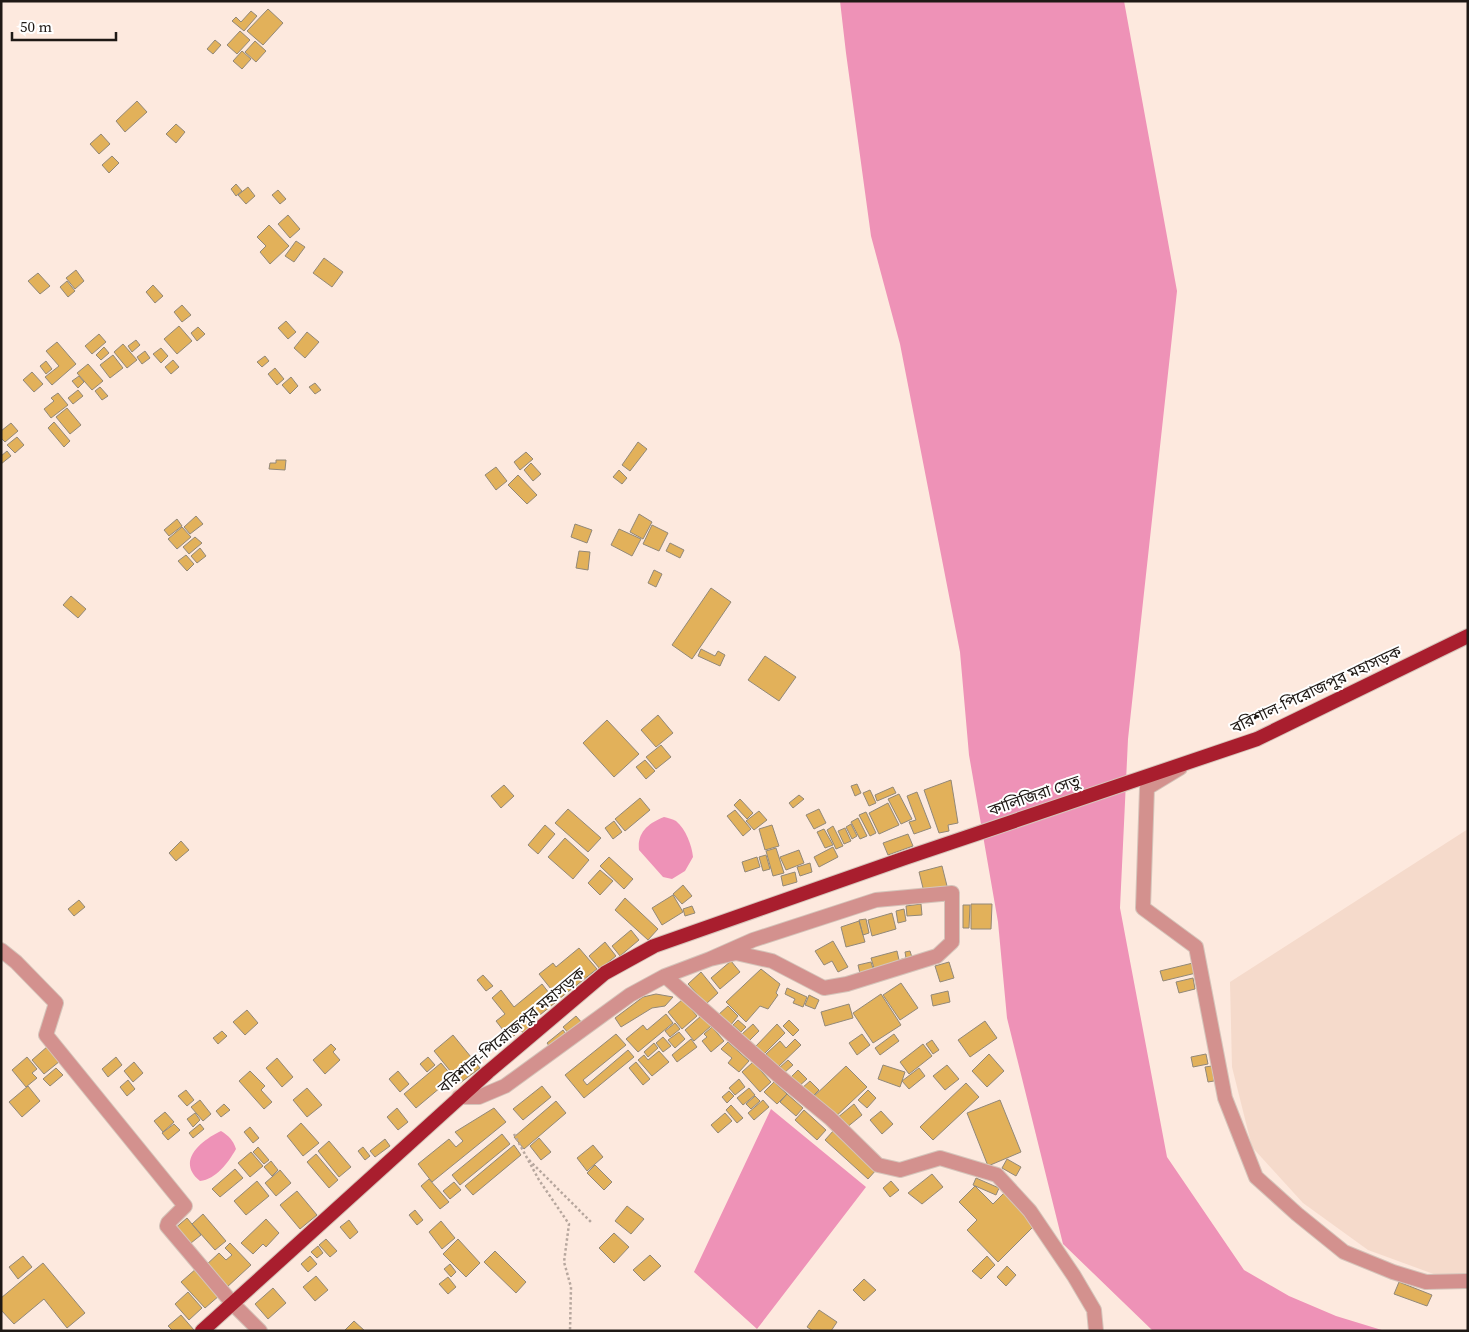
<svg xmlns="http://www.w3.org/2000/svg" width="1469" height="1332" viewBox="0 0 1469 1332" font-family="'Source Serif 4','Noto Sans Bengali',serif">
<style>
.built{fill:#f5dacb}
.water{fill:#ee92b7}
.building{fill:#e2b15a;stroke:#928878}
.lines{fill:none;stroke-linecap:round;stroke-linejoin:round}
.minor-casing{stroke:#d5c4ba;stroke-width:16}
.trunk-casing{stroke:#d5c4ba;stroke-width:16}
.path{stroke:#b7a79e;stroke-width:2.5;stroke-dasharray:2.5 2.5;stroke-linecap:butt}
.minor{stroke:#d3918e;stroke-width:14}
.trunk{stroke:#a91e2e;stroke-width:14}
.labels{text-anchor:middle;stroke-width:4;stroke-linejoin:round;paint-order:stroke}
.street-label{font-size:16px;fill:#1f1915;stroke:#fff}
</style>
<rect width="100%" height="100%" fill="#fde9de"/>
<!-- built -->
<path class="built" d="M1468,829V1276L1450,1280L1368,1250L1303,1203L1252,1147L1232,1067L1230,982Z"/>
<!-- water -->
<path class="water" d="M840,1H1124L1177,291L1128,739L1120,908L1167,1157L1244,1270L1289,1296L1336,1316L1385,1331H1153L1063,1244L1007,1018L998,922L969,755L960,652L900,344L871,236L846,53Z
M664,817C668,818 673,819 676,821C686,829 692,846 693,857L685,871L672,879L663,877L639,850C637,832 649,823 664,817Z
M771,1109L866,1187L757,1329L694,1272Z
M221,1131C229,1136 233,1140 236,1149C228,1163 216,1179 200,1181C175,1161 202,1140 221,1131Z"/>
<!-- building -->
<path class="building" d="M268,9L283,23L263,45L247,31Z
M251,11L257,16L244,31L232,21L236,17L241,22Z
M240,31L250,40L237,54L227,45Z
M215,40L221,45L213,54L207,49Z
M255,41L266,51L256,62L245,52Z
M242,51L251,59L242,69L233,61Z
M137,101L147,112L125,132L116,121Z
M176,124L185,132L176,143L166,134Z
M101,134L110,144L99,154L90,144Z
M112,156L119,163L109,173L102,165Z
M236,184L242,191L236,196L231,189Z
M248,187L255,196L246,204L238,195Z
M278,190L286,199L280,204L272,195Z
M288,215L300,229L290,238L278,224Z
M269,225L289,246L270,264L260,252L266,246L257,237Z
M296,241L305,247L294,262L285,256Z
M324,258L343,272L332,287L313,273Z
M76,270L84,281L75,289L66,278Z
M38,273L50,286L40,294L28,281Z
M67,281L75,291L68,297L60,287Z
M153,285L163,296L155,303L146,292Z
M182,305L191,315L182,322L174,312Z
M286,321L296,332L288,339L278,328Z
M179,326L192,341L177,354L164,339Z
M198,327L205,334L197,341L191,333Z
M307,332L319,342L305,358L294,348Z
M99,334L106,342L92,354L85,346Z
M136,340L140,345L132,352L128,346Z
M57,342L76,364L52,385L45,377L59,366L46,351Z
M123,344L137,360L127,368L114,352Z
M104,347L109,353L101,360L96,355Z
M161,348L168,356L161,363L153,354Z
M145,351L150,358L142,364L137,357Z
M113,355L123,368L110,378L100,365Z
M265,356L269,361L262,367L257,362Z
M173,360L179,367L171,374L165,367Z
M46,361L52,369L46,374L40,366Z
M88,364L103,381L92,390L77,373Z
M275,368L284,379L277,385L268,374Z
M32,372L43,384L34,392L23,380Z
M79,376L84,382L78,388L72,381Z
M291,377L298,386L290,394L282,385Z
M315,383L321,390L315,394L309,387Z
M100,387L108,396L102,400L95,391Z
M78,390L83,396L73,404L68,398Z
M58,393L68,405L51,418L44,409L54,401L51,398Z
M67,408L81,425L70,434L56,417Z
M54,422L70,441L64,447L48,428Z
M11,423L18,431L5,442L1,438V431Z
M17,437L24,445L15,453L7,445Z
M638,442L647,449L630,471L622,465Z
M7,451L11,456L1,464V456Z
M526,452L533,459L520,470L514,462Z
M276,460H286L285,470L269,469L270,463H276Z
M531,463L541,474L533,481L524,470Z
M496,467L507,481L496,490L485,475Z
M619,470L627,478L622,484L613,477Z
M518,475L537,495L527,504L508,485Z
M639,514L652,522L643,539L630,532Z
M196,516L203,524L190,534L184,527Z
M177,519L182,526L169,536L164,530Z
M575,524L592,530L587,543L571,537Z
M652,525L668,533L659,551L643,544Z
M182,527L191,537L177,549L168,539Z
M619,529L641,539L632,556L611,545Z
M195,537L202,543L189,554L183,547Z
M670,543L684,550L680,558L666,551Z
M200,548L206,556L197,563L191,556Z
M579,551L590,552L588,570L576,568Z
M186,555L194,564L187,571L178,561Z
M654,570L662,574L656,587L648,583Z
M711,588L731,602L692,659L672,645Z
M71,596L86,609L78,618L63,605Z
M701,649L715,656L718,651L725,655L720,666L698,656Z
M765,656L796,677L779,701L748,680Z
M658,715L673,733L656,747L641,730Z
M607,720L639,754L614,777L583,743Z
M661,745L671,757L656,769L646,757Z
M645,760L655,771L646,779L636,767Z
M951,780L958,823L948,825L949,831L939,833L924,790Z
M857,784L861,793L855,796L851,786Z
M504,785L514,796L501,808L491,796Z
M893,787L896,793L877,801L875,795Z
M870,790L876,803L869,806L863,793Z
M917,792L931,828L914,834L909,822L916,820L907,796Z
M899,794L912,819L901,824L888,799Z
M799,795L804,799L793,808L789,803Z
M640,798L650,810L625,831L615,819Z
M740,799L753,813L747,819L734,805Z
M888,803L899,825L879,834L869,813Z
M568,809L601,838L588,852L555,823Z
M819,809L826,823L814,829L806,815Z
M735,810L751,829L743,836L727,816Z
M759,811L767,820L754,830L746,821Z
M866,812L876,833L870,836L859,815Z
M858,818L867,836L860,839L851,822Z
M614,821L622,832L613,839L605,828Z
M851,824L857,836L852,839L846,827Z
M545,825L555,834L538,854L528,845Z
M772,825L779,846L765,850L759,829Z
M833,826L843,846L836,849L827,830Z
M845,828L851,841L844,844L838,831Z
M824,829L833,845L825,848L817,832Z
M908,834L913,846L888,855L883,843Z
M565,838L589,860L573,879L548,857Z
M181,841L189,850L176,861L169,853Z
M833,847L838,857L819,867L814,857Z
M776,848L784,873L773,876L766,851Z
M799,850L804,863L786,870L780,857Z
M766,855L770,869L763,871L759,857Z
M609,857L633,879L624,889L600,866Z
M757,857L760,867L745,872L742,862Z
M810,863L812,872L800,876L797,867Z
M942,866L947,886L924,892L919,872Z
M600,870L613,881L600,895L588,883Z
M795,872L797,882L783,886L781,876Z
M683,885L692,896L682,904L673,894Z
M673,895L683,912L662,925L652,908Z
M625,898L658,929L648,940L615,910Z
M79,900L85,907L74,916L68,909Z
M921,904L922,915L907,916L906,906Z
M971,904H992L991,929H971Z
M963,905H970L969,928H963Z
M692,906L695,913L685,916L683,909Z
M904,909L906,921L898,923L896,911Z
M892,913L896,929L872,936L868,920Z
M866,919L869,933L863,935L859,920Z
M859,921L865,942L846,947L841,927Z
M631,930L639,940L620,956L612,946Z
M833,941L848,967L838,972L832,961L824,965L815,951Z
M605,942L616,956L600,969L589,956Z
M579,948L597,969L559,999L539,974L553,963L556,967Z
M897,951L899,960L906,958L905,952L910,951L914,964L876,975L871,958Z
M731,961L740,972L720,989L711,978Z
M871,962L875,975L861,978L858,965Z
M949,962L954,978L940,982L935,966Z
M1193,963L1196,973L1163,981L1160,971Z
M761,969L780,984L776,993L778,995L768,1009L760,1006L746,1022L726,1002Z
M701,972L718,993L706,1004L688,984Z
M483,975L493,986L486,991L477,980Z
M1193,978L1195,989L1179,993L1176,982Z
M901,983L918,1008L900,1020L883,995Z
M542,984L556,1002L530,1023L534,1029L525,1036L521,1030L510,1039L496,1021L505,1014L492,998L501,990L514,1007Z
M787,988L807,997L803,1007L793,1003L795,999L785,994Z
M948,991L950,1002L933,1006L931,995Z
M656,994L673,997L665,1006L652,1008L621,1027L615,1018L643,997Z
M881,994L901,1025L873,1043L853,1013Z
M809,995L819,1000L815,1009L805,1005Z
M683,999L697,1016L682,1029L668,1012Z
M849,1004L853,1018L825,1026L821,1012Z
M728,1006L738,1016L730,1026L718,1015Z
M247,1010L258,1023L245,1035L233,1022Z
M666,1014L673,1023L638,1052L626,1039L643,1025L647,1030Z
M576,1016L583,1024L570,1035L563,1027Z
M701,1016L711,1026L694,1041L685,1030Z
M738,1020L746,1027L741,1032L733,1025Z
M789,1020L799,1030L793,1036L783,1026Z
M985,1021L997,1038L970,1057L958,1040Z
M675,1023L680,1029L670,1037L665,1031Z
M753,1024L759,1031L749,1041L742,1034Z
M777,1024L785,1033L764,1054L756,1046Z
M712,1027L724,1041L711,1052L702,1041L707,1037L704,1034Z
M563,1030L568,1037L552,1050L547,1043Z
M222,1031L227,1036L218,1044L213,1038Z
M679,1032L685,1039L675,1048L668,1040Z
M616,1034L626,1045L583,1080L587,1085L628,1050L634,1057L584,1098L565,1075Z
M862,1034L870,1045L857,1055L849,1043Z
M894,1034L899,1041L880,1055L875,1048Z
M453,1035L480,1068L460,1083L434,1051Z
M663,1037L671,1046L663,1052L656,1043Z
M691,1039L697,1047L677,1062L672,1055Z
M795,1039L801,1045L778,1067L766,1054L780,1041L786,1048Z
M932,1040L939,1050L933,1054L926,1044Z
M728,1042L749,1061L739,1072L728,1063L732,1058L721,1049Z
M654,1043L658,1048L648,1057L644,1052Z
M331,1044L336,1049L333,1052L340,1060L325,1074L313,1060Z
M923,1044L932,1056L909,1074L900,1062Z
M48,1046L60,1061L44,1074L32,1060Z
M659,1051L669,1062L652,1076L638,1060L644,1055L648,1060Z
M989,1054L1004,1071L987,1087L972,1071Z
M1206,1054L1208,1064L1193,1067L1191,1057Z
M27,1057L37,1069L32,1073L37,1078L26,1087L12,1070Z
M116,1057L122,1065L108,1077L102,1069Z
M428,1057L435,1065L427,1072L420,1064Z
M277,1058L293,1077L282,1087L266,1068Z
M788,1060L793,1065L784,1073L779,1068Z
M134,1062L143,1073L133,1082L124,1071Z
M636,1062L650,1079L643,1085L629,1068Z
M753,1062L771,1082L760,1092L742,1072Z
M441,1063L453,1077L416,1108L404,1094Z
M883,1065L905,1072L900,1087L878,1079Z
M947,1065L959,1079L945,1090L933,1076Z
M846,1066L867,1087L831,1121L811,1099Z
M1212,1066L1214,1081L1208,1082L1205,1067Z
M56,1068L63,1075L50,1086L43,1079Z
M919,1068L925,1076L909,1089L902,1081Z
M798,1070L807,1079L797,1088L789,1079Z
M250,1071L265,1086L261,1090L272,1102L264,1109L239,1081Z
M398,1071L409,1084L400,1092L389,1079Z
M739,1079L745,1087L735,1095L729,1088Z
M128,1080L135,1089L127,1096L120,1087Z
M810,1081L819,1090L811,1098L802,1088Z
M774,1082L787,1094L777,1104L764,1092Z
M966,1083L979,1097L933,1140L920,1127Z
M28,1086L40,1101L22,1117L9,1102Z
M542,1086L551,1097L523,1120L513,1109Z
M307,1088L322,1105L307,1117L293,1100Z
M749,1088L755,1095L743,1105L737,1098Z
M186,1090L194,1100L187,1106L178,1096Z
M868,1090L876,1098L867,1108L858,1100Z
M729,1091L734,1096L727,1103L722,1097Z
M787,1094L803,1108L796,1116L780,1102Z
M755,1096L760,1101L751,1109L746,1104Z
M200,1100L211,1114L203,1121L191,1107Z
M763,1100L769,1107L754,1120L748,1113Z
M1000,1100L1021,1152L988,1166L967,1113Z
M556,1101L566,1113L524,1149L514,1137Z
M224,1104L230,1110L221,1117L216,1111Z
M854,1104L862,1115L846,1128L837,1118Z
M731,1105L743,1118L737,1123L726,1110Z
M397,1108L408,1122L398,1130L387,1117Z
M494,1108L506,1122L432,1182L418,1164L449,1139L456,1147L463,1141L455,1132Z
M804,1110L826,1130L817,1140L795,1120Z
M881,1111L893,1124L882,1134L870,1120Z
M165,1112L174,1122L163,1132L154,1121Z
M195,1113L200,1120L193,1127L187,1119Z
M725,1113L732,1121L718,1133L711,1125Z
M301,1123L319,1143L303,1156L287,1136Z
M174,1124L180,1130L168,1140L162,1133Z
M200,1124L204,1129L193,1138L189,1133Z
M250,1127L259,1138L253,1143L244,1132Z
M834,1130L877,1169L868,1179L825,1140Z
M502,1134L510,1144L460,1185L452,1175Z
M539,1138L551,1152L541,1160L530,1146Z
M385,1139L390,1146L375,1157L370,1151Z
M329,1141L351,1167L339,1177L318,1151Z
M514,1145L521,1155L473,1195L465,1186Z
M593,1145L603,1157L587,1171L577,1158Z
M258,1147L269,1160L264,1164L253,1152Z
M363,1147L370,1156L365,1160L358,1151Z
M251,1152L263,1166L250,1177L238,1163Z
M316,1154L338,1180L329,1188L307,1162Z
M1007,1159L1021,1167L1016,1176L1002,1168Z
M271,1161L278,1170L272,1176L264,1167Z
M595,1165L612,1182L604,1190L587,1173Z
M235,1169L243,1178L220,1197L212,1189Z
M280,1170L291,1183L276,1196L265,1183Z
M932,1174L943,1187L922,1204L908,1193Z
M976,1178L999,1188L996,1195L973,1185Z
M429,1179L449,1202L440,1209L421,1186Z
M257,1181L269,1196L246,1215L234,1201Z
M891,1181L899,1190L890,1197L883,1188Z
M454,1182L461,1190L450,1199L443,1191Z
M975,1186L993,1204L1004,1193L1035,1225L998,1262L967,1230L977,1220L959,1202Z
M297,1191L317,1215L300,1229L280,1205Z
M627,1206L644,1219L631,1234L615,1221Z
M415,1210L423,1220L417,1225L409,1215Z
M203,1214L226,1241L215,1250L192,1224Z
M187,1218L201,1235L186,1247L173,1230Z
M266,1219L279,1233L266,1247L263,1244L253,1254L241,1243Z
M349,1220L358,1232L350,1239L340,1227Z
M441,1221L455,1238L442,1249L429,1232Z
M614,1233L629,1247L614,1263L599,1248Z
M326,1239L337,1251L330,1257L319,1245Z
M458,1239L480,1263L466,1277L443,1254Z
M230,1243L251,1265L226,1288L205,1266L219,1253L226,1260L232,1255L225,1248Z
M318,1246L323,1253L317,1258L311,1252Z
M495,1251L526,1282L516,1293L484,1262Z
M650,1255L661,1266L644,1281L633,1270Z
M23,1256L32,1267L18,1279L9,1267Z
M310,1256L317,1264L308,1272L301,1264Z
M987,1256L995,1265L981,1279L972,1271Z
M43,1263L85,1313L67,1328L44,1299L14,1324L1,1310V1298Z
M450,1264L456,1272L451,1277L444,1269Z
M1007,1266L1016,1275L1006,1286L997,1277Z
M197,1268L220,1295L205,1308L181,1282Z
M316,1276L328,1290L315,1301L303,1287Z
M448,1277L456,1287L448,1294L439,1284Z
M864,1279L876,1290L864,1301L853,1290Z
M1399,1282L1432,1295L1427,1306L1394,1294Z
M273,1288L286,1303L268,1319L255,1304Z
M188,1292L202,1308L189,1320L175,1304Z
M819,1310L837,1322L831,1331H813L807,1327Z
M181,1315L194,1330L193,1331H173L168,1326Z
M354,1321L365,1331H344Z"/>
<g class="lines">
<defs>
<path id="minor" d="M1180,768L1147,788L1143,908L1196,947L1225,1098L1256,1177L1297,1214L1344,1252L1393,1272L1426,1282L1468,1281
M952,893V942L937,956L847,984L824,988L772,961L736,953L710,959L753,940L876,900Z
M1,950L16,962L56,1003L46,1035L185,1206L168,1223L167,1226L233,1304L260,1331
M665,976L780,1077L830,1118L878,1165L900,1170L940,1158L997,1175L1030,1211L1074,1276L1094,1310L1096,1331
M459,1097H479L505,1086L630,995L665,976L710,959"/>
<path id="trunk" d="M202,1331L488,1072L605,973L654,946L905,858L1257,739L1468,636"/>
</defs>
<!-- minor casing -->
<use href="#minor" class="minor-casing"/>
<!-- trunk casing -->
<use href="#trunk" class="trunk-casing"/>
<!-- path -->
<path class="path" d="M514,1134L539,1180L569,1224L564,1262L571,1287L570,1331
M529,1160L591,1222"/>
<!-- minor -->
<use href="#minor" class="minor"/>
<!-- trunk -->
<use href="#trunk" class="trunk"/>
</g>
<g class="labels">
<!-- street labels -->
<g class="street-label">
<text transform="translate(1316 689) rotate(-25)" y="6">বরিশাল-পিরোজপুর মহাসড়ক</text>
<text transform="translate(1034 795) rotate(-19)" y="6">কালিজিরা সেতু</text>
<text transform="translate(511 1030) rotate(-40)" y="6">বরিশাল-পিরোজপুর মহাসড়ক</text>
</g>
</g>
<!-- border -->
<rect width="1469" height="1332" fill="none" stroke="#1f1915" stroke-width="5"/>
<!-- scale -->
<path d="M12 32v8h104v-8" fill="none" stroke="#1f1915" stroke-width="2.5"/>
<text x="20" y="32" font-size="15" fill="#1f1915" stroke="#ffffff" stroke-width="4" paint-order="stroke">50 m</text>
</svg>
